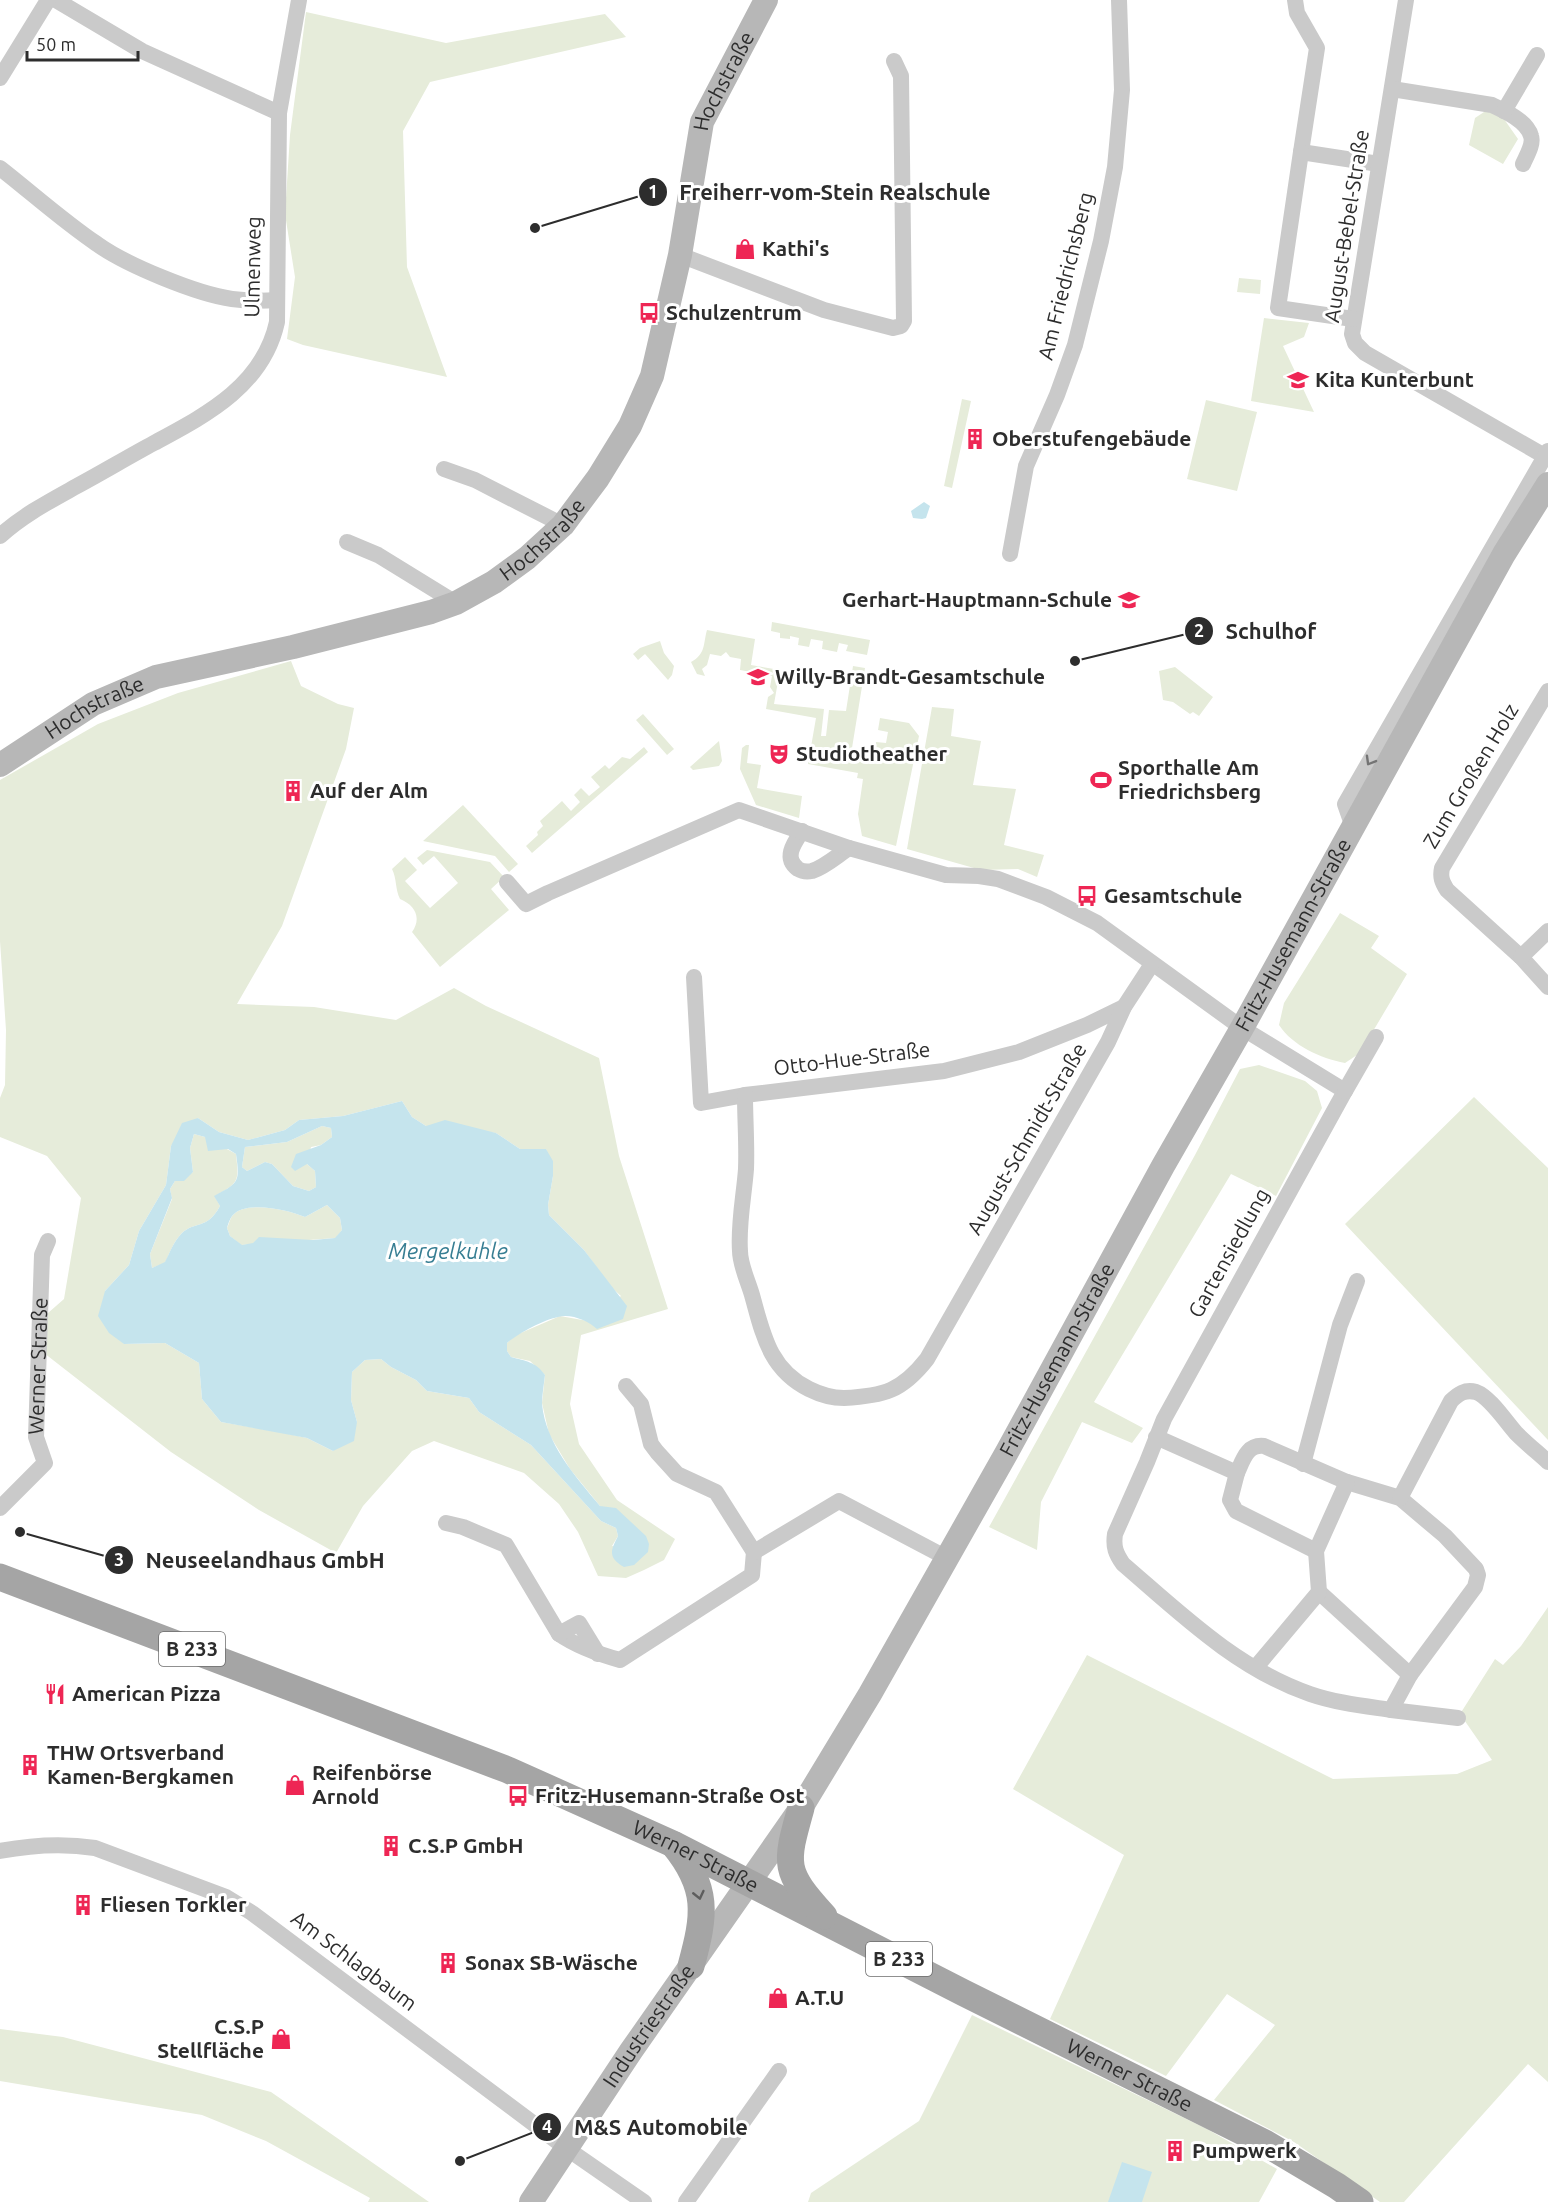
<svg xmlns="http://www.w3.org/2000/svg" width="1548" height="2202" viewBox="0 0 1548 2202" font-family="Ubuntu,sans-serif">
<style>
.green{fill:#e6ecda;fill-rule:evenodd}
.water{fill:#c5e4ed;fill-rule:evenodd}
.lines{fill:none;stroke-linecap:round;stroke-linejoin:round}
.street{stroke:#cacaca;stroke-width:16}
.secondary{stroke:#b7b7b7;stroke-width:24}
.primary{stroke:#a5a5a5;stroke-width:27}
.oneway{stroke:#747474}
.oneway2{stroke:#5d5d5d}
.labels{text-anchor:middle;stroke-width:6;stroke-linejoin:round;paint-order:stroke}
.shield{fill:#fff;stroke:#6c6c6c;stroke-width:1.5}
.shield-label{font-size:20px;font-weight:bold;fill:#2d2d2d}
.street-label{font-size:21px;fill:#2d2d2d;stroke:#fff}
.poi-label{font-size:21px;font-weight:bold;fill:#2d2d2d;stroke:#fff;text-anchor:start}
.water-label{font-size:22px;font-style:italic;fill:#377e93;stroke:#fff}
.leader{fill:none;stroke:#2d2d2d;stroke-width:2}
.callout-dot{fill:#2d2d2d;stroke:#fff;stroke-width:2}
.mark-label{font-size:18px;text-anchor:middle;font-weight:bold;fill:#fff}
.callout-label{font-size:22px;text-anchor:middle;font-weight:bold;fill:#2d2d2d;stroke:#fff;stroke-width:6;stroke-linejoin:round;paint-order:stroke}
</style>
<rect width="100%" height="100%" fill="#fff"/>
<!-- green -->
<path class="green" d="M306,12L446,43L605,14L626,37L430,82L403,131L407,267L447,377L303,345L287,339L295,277L285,214L290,135Z
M1487,110L1504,119L1518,139L1503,164L1469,145L1475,118Z
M1239,278L1261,280L1260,294L1237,292Z
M1264,318L1309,323L1304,337L1283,346L1314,412L1251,401Z
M962,399L971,401L952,488L944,486Z
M1206,400L1257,412L1237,491L1187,479Z
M772,622L870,640L867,655L846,651L848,645L839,643L837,652L822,649L823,641L811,639L809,647L798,645L799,638L790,636V639L780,638V633L771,631Z
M707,630L755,639L751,665L780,670L774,704L824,709L821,736H826L829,710L846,711L853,666L865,668L852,748L874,752L876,742L886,743L888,732L878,730L880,718L909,723L919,736L896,846L862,836L858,814L863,779L857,778L858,773L808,764L816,718L766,709L768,697L774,693L770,687L772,676L761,674L757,668L751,672L740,670L741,659L730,657L726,652L721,656L710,654L707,665L702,669L705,676L697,674L691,662C706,654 703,644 707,630Z
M660,641L664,653L674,666L672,675L668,680L645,654L638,660L633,654L640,648Z
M291,661L301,686L338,704L354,708L346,749L282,926L237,1004L314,1007L396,1020L454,988L486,1006L599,1058L619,1156L668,1309L581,1335L570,1404L579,1444L617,1500L675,1539L664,1560L644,1570L626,1578L598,1576L578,1532L559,1504L524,1473L434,1441L412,1451L363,1506L336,1553L259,1510L171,1452L44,1353L48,1313L64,1299L81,1198L47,1156L0,1137V1098L5,1085L6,1030L0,941V780L98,724L178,693ZM402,1101L412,1117L426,1126L496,1133L520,1149H546L553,1176L548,1205L549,1215L584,1250L611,1287L621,1296L588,1321L560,1316L516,1335L507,1343V1351L511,1357L530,1361L545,1375L542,1403L549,1434L570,1469L600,1506L648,1552L612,1546L618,1536L616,1528L601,1521L531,1445L479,1412L469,1398L427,1391L416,1380L391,1367L381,1359L365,1360L352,1372L351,1400L357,1422L333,1451L307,1438L284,1433L221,1422L202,1399L199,1363L165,1343L124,1344L105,1291L129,1265L139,1231L166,1185L171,1146L198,1118L219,1132L248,1140L285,1130L299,1120L343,1116Z
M1175,667L1213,697L1199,716L1193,712L1190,714L1173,702L1163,700L1159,671Z
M932,707L954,709L951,736L981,741L973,785L1016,789L1004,845L1044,855L1037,877L1018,869L981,870L907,849Z
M643,714L674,749L667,755L636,720Z
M719,741L722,761L719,766L693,770L690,767Z
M746,745H749L747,763L761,765L757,788L802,796L799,818L756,805L740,769L742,748Z
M644,747L648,752L532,853L526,846L538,835L537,832L543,826L540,821L562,801L571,811L580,802L574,795L581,788L589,796L600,787L591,777L605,765L609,769L622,757L630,759Z
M463,805L518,864L509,872L495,856L423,841Z
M427,850L490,862L504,877L491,889L509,910L440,967L412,932C422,918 415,905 400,899C395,889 397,879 392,869L405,857L417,870L405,881L430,908L458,883L434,856L423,865L417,858Z
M1340,913L1379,936L1371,948L1407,974L1360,1053L1345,1063C1320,1058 1293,1046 1279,1025L1284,1003Z
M1259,1065L1305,1081L1317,1091L1322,1108L1276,1196L1231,1174L1094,1402L1143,1428L1132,1443L1082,1422L1041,1502L1037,1550L989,1527L1195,1155L1240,1069Z
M1474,1097L1548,1168V1440L1345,1224Z
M322,1126L331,1128L332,1137L321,1145L311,1147L307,1164L315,1171L316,1187L309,1191L293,1186L272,1164L265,1162L247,1171L242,1167L245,1147L287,1142Z
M194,1134L205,1137L236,1154C239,1182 239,1183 215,1196L220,1206C207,1230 195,1221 182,1233C174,1241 170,1252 165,1263L152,1268L150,1254L172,1199L170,1189L175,1181L193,1172L190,1148Z
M327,1205L340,1218L342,1230L336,1238L241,1245L230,1236L227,1228C229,1224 230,1218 233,1215C246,1200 289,1210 305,1217Z
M1548,1607V2082L1528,2064L1404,2202H1380L1294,2142L1214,2100L1275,2025L1227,1994L1166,2076L1050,2019L1124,1855L1013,1789L1087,1655L1333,1779L1457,1774L1492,1760L1460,1714L1495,1659L1503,1665L1521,1646Z
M972,2015L1207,2129L1277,2169L1259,2202H808L811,2193L919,2121Z
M0,2029L63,2037L271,2092L429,2202H368L370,2198L266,2141L202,2115L0,2081Z"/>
<!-- water -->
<path class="water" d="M924,502L930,506L926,518L922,519L913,518L911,511Z
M402,1101L412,1117L426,1126L445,1120L496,1133L520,1149H546L553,1161V1176L548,1205L549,1215L584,1250L627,1306L623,1319L597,1329C589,1321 570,1313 558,1317C543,1320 519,1333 507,1343V1351L511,1357C526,1361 536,1362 545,1375C544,1384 542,1395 542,1404C546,1444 575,1476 600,1506L616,1508L646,1536L649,1544L648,1552L634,1565L624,1567C607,1557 611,1550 618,1536L616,1528L601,1521L531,1445L479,1412L469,1398L427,1391L416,1380L391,1367L381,1359L365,1360L352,1372L351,1400L357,1422L354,1441L333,1451L307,1438L221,1422L202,1399L199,1363L165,1343L124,1344L109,1333L98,1316L105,1291L129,1265L139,1231L166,1185L171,1146L182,1123L198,1118L219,1132L248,1140L285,1130L299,1120L343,1116ZM322,1126L331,1128L332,1137L321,1145L296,1154L291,1167L295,1171L307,1164L315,1171L316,1187L309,1191L293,1186L272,1164L265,1162L247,1171L242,1167L245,1147L287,1142ZM194,1134L205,1137L208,1151L228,1149L236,1154C240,1182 239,1183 214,1196L220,1206C207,1230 195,1221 182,1233C174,1241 170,1252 165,1262L152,1268L150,1254L172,1198L170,1189L175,1181H184L193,1172L190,1148ZM327,1205L340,1218L342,1230L335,1238L313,1240L259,1237L253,1243L242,1245L230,1236L227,1228C228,1224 230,1218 233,1215C246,1200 289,1210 305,1217Z
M1122,2162L1152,2172L1142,2202H1108Z"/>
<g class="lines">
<!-- street -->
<g class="street">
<path d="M56,0L142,51L279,113"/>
<path d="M1295,0L1297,13L1317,48L1301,152L1379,164"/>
<path d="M1406,0L1352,334L1355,343L1365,353L1548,458"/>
<path d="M0,78L48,0"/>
<path d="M1392,89L1492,105C1505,111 1527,121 1531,136C1534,144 1526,157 1523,164"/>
<path d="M1504,111L1537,55"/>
<path d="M1301,152L1278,308L1353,319"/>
<path d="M0,168C32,193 63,221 97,244C126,265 197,294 232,299C247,301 262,301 277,300"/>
<path d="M680,255L824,310L893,328L901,326L904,321L901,76L894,61"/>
<path d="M444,469L475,480L563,525"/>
<path d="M0,536C23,515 50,501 77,486C103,472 128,457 154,443C206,415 263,386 277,322L279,113L299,0"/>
<path d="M347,542L378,555L456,603"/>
<path d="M1010,554L1026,466L1057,395L1075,345L1101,241L1115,167L1122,90L1119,0"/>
<path d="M1548,691L1442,868C1440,877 1442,882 1447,890L1521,957L1548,987"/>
<path d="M1353,827L1345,804L1548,451"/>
<path d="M802,831C794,843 783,858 798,869C803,872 807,872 812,871C825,867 838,855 849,848"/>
<path d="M507,882L526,904L548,893L739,810L849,848L946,875L979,876L998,879L1046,897L1097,923L1242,1028L1345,1091L1164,1419L1147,1462L1115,1534C1113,1547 1116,1554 1123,1564C1180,1613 1237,1669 1310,1694C1336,1703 1364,1706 1391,1710L1410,1675L1475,1587L1478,1575L1476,1569L1445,1536L1400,1498L1347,1482L1264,1446C1247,1444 1243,1460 1237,1473L1156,1437"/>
<path d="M1521,957L1548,931"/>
<path d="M694,977L701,1103L745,1095L944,1071L1019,1052L1087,1025L1124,1007"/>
<path d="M1345,1091L1376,1037"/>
<path d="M745,1095C745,1120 747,1144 746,1169C744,1196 738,1224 740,1251C740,1265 748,1281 752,1295C763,1334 769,1369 809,1389C819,1394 832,1398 844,1398C884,1396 902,1391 927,1359L1108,1042L1124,1007L1152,964"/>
<path d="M626,1386L641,1404L651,1444L657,1452L677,1474L716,1492L754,1552"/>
<path d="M1303,1464L1340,1325L1357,1281"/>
<path d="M1237,1473L1230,1500L1236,1511L1316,1551"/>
<path d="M1400,1498L1451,1401C1458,1394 1465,1389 1476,1392C1490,1397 1506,1422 1516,1433C1526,1443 1537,1452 1548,1462"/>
<path id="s1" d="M0,1508L45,1463L36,1437L42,1255L48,1241"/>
<path d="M446,1523L463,1527L506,1545L559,1634C578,1647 598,1654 620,1660L752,1575L754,1552"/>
<path d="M754,1552L839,1501L947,1558"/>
<path d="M1319,1592L1410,1675"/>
<path d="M559,1634L579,1623L598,1654"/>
<path d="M1256,1667L1319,1592L1316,1551L1347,1482"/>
<path d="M1391,1710L1458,1718"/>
<path d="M0,1851C32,1845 62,1843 95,1848L226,1897L252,1913L566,2148L644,2202"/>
<path d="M686,2202L779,2071"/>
</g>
<!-- secondary -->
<g class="secondary">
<path id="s2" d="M0,765L93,704L156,677L293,647L431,612L456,603L494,582L527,558L563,525L598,478L630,426L652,376L680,255L702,122L766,0"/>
<path id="s3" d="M531,2202L631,2051L801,1808L870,1694L1007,1452L1163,1166L1242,1028L1504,554L1548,484"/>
</g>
<!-- primary -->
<g class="primary">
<path id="s4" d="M0,1577L508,1770L673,1844L964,1993L1265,2143L1337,2186L1360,2202"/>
<path d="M801,1808C785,1865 783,1871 824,1916"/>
<path d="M674,1845C709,1888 705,1915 691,1966"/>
</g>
</g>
<!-- one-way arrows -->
<defs><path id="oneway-chevron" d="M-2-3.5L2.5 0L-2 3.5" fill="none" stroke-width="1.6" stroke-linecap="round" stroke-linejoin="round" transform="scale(1.5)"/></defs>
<use class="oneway" href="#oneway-chevron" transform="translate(1370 761) rotate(120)"/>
<use class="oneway2" href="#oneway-chevron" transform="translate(699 1895) rotate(77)"/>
<!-- icons -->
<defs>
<symbol id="shop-bare" viewBox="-9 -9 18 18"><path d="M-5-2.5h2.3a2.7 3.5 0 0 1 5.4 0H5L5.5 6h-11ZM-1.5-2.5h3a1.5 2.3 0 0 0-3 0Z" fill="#ee2654" stroke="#fff" stroke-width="2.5" paint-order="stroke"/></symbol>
<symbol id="bus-bare" viewBox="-9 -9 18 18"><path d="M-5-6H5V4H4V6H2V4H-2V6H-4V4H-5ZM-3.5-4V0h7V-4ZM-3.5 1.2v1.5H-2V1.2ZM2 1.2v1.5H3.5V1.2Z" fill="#ee2654" stroke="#fff" stroke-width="2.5" paint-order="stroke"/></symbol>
<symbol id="school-bare" viewBox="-9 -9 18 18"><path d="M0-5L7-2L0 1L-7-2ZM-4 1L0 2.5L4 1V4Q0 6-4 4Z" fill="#ee2654" stroke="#fff" stroke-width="2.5" paint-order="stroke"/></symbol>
<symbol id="building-bare" viewBox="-9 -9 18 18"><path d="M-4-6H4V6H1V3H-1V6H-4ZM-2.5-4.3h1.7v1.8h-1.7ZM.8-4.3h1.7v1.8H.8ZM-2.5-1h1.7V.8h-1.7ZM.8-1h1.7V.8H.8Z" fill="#ee2654" stroke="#fff" stroke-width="2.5" paint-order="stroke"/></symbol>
<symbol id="theatre-bare" viewBox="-9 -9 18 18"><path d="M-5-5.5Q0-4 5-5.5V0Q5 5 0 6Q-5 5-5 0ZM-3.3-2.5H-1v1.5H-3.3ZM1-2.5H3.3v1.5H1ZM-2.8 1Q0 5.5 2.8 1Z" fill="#ee2654" stroke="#fff" stroke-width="2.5" paint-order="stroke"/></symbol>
<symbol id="stadium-bare" viewBox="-9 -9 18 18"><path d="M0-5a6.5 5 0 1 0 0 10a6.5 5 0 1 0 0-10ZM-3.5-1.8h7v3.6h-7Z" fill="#ee2654" stroke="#fff" stroke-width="2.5" paint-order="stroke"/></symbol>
<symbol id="restaurant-bare" viewBox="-9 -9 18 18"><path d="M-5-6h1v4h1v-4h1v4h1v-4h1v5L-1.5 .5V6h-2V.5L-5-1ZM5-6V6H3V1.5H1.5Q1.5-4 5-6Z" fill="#ee2654" stroke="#fff" stroke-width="2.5" paint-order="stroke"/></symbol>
</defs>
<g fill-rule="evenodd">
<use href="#shop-bare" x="730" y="234" width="30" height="30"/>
<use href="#bus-bare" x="634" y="298" width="30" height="30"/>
<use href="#school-bare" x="1283" y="365" width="30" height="30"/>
<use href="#building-bare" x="960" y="424" width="30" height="30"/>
<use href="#school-bare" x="1114" y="585" width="30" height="30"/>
<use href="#school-bare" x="743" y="662" width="30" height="30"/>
<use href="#theatre-bare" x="764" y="739" width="30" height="30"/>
<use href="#stadium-bare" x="1086" y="765" width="30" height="30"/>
<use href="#building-bare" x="278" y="776" width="30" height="30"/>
<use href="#bus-bare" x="1072" y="881" width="30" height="30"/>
<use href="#restaurant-bare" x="40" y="1679" width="30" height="30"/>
<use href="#building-bare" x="15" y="1750" width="30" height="30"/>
<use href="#shop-bare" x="280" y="1770" width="30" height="30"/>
<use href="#bus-bare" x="503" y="1781" width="30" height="30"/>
<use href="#building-bare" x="376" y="1831" width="30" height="30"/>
<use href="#building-bare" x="68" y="1890" width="30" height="30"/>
<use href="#building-bare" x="433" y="1948" width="30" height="30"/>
<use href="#shop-bare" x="763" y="1983" width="30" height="30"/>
<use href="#shop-bare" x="266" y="2024" width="30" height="30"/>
<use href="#building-bare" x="1160" y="2136" width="30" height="30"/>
</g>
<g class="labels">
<!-- shield labels -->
<g class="shield">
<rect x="159" y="1632" width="66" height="34" rx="4.5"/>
<rect x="866" y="1942" width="66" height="34" rx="4.5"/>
</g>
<g class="shield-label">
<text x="192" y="1656">B 233</text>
<text x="899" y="1966">B 233</text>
</g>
<!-- street labels -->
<g class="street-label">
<text dy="7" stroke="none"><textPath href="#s2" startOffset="1101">Hochstraße</textPath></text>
<text transform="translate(1347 226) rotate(-81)" y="7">August-Bebel-Straße</text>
<text transform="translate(253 267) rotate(-89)" y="7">Ulmenweg</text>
<text transform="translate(1066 276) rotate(-76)" y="7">Am Friedrichsberg</text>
<text dy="7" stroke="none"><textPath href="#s2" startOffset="597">Hochstraße</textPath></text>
<text dy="7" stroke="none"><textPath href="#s2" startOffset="111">Hochstraße</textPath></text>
<text transform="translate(1471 776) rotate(-59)" y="7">Zum Großen Holz</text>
<text dy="7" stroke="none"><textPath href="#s3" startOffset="1480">Fritz-Husemann-Straße</textPath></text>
<text transform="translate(852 1059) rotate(-7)" y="7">Otto-Hue-Straße</text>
<text transform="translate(1027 1139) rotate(-60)" y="7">August-Schmidt-Straße</text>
<text transform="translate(1229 1253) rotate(-61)" y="7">Gartensiedlung</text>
<text dy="7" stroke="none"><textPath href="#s3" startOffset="994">Fritz-Husemann-Straße</textPath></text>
<text dy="7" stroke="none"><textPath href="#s1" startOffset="162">Werner Straße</textPath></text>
<text dy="7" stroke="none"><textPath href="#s4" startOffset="750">Werner Straße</textPath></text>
<text transform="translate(354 1961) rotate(37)" y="7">Am Schlagbaum</text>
<text dy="7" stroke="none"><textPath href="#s3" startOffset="212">Industriestraße</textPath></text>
<text dy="7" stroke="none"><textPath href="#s4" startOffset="1236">Werner Straße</textPath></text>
</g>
<!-- poi labels -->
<g class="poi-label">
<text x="762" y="256">Kathi's</text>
<text x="666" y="320">Schulzentrum</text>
<text x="1315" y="387">Kita Kunterbunt</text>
<text x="992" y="446">Oberstufengebäude</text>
<text x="1112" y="607" text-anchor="end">Gerhart-Hauptmann-Schule</text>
<text x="775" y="684">Willy-Brandt-Gesamtschule</text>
<text x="796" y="761">Studiotheather</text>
<text x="1118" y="775">Sporthalle Am<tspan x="1118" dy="24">Friedrichsberg</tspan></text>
<text x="310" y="798">Auf der Alm</text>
<text x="1104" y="903">Gesamtschule</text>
<text x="72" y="1701">American Pizza</text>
<text x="47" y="1760">THW Ortsverband<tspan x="47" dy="24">Kamen-Bergkamen</tspan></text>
<text x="312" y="1780">Reifenbörse<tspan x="312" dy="24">Arnold</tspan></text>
<text x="535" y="1803">Fritz-Husemann-Straße Ost</text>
<text x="408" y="1853">C.S.P GmbH</text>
<text x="100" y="1912">Fliesen Torkler</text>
<text x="465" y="1970">Sonax SB-Wäsche</text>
<text x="795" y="2005">A.T.U</text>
<text x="264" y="2034" text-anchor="end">C.S.P<tspan x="264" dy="24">Stellfläche</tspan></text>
<text x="1192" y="2158">Pumpwerk</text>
</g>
<!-- water labels -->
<g class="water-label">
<text x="448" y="1259">Mergelkuhle</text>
</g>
</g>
<!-- callouts -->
<path class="leader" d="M535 228L653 192M1075 661L1199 631M20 1532L119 1560M460 2161L547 2127"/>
<g class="callout-dot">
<circle cx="535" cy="228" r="6"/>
<circle cx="1075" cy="661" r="6"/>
<circle cx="20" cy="1532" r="6"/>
<circle cx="460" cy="2161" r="6"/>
<circle cx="653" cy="192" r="15"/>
<circle cx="1199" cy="631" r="15"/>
<circle cx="119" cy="1560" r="15"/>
<circle cx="547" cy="2127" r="15"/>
</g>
<g class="mark-label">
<text x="653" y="198">1</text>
<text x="1199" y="637">2</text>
<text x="119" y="1566">3</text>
<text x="547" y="2133">4</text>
</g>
<g class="callout-label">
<text x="835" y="200">Freiherr-vom-Stein Realschule</text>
<text x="1271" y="639">Schulhof</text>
<text x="265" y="1568">Neuseelandhaus GmbH</text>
<text x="661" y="2135">M&amp;S Automobile</text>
</g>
<!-- scale -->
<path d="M27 51v9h111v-9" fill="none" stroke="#2d2d2d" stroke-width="3"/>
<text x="36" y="51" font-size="18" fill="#2d2d2d" stroke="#ffffff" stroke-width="4.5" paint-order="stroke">50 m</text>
</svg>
